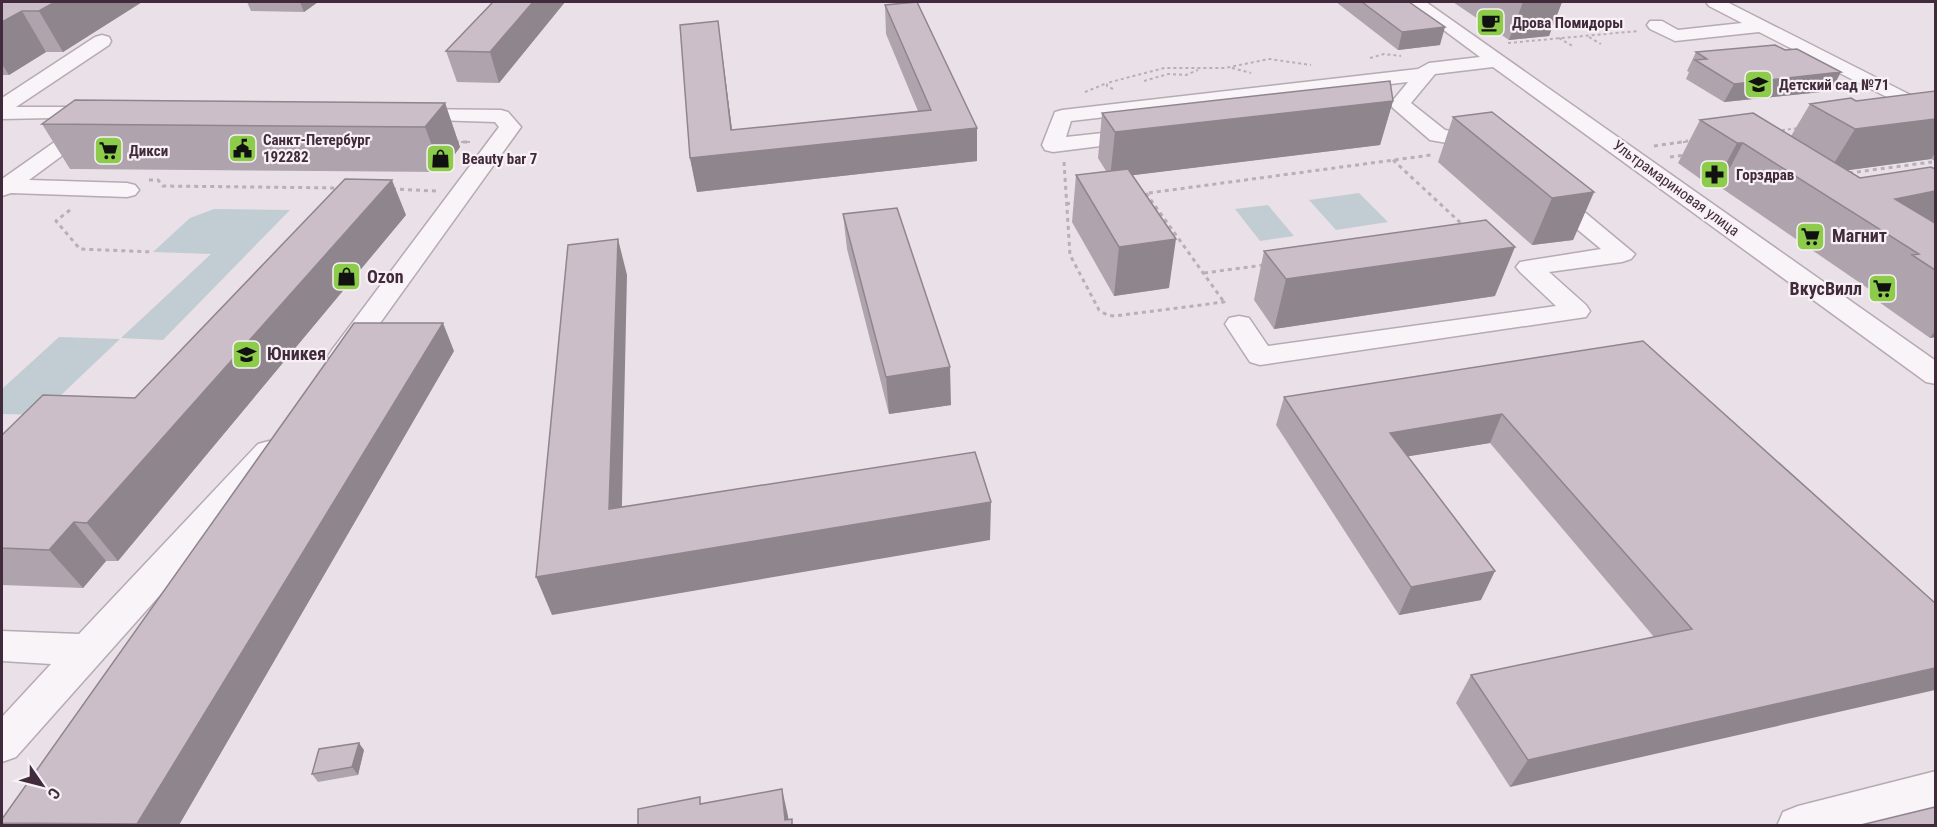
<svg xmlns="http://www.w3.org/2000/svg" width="1937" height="827" viewBox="0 0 1937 827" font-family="'Roboto Condensed',sans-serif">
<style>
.green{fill:#c2cdd3}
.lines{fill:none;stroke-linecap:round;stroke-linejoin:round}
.minor-casing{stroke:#b7aab3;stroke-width:3}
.path-far1{stroke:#baafb7;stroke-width:2;stroke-dasharray:3 3;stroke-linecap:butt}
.path{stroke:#baafb7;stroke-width:3;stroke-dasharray:4 4;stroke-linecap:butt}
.minor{fill:#f8f4f7;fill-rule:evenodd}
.wall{fill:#afa3ad}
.shaded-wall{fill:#8f858d}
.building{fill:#ccbec9;stroke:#8f858d;stroke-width:1.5}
.labels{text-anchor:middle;stroke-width:4.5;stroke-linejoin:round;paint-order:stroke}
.far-poi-label{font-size:15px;font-weight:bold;fill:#412a3b;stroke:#f7f1f5;text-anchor:start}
.far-street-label{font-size:15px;fill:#412a3b;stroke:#f7f1f5}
.poi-label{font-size:18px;font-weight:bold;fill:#412a3b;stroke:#f7f1f5;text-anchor:start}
</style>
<rect width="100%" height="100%" fill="#e9e1e7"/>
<!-- green -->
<path class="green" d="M1359,193L1388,222L1336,230L1309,200Z
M1268,205L1294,236L1260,241L1235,209Z
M214,209L290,210L163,340L121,338L211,254L153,252L190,218Z
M59,337L120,339L40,415L2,414V389Z"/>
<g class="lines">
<defs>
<path id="minor" d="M1406,2H1426L1936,361V384L1926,382L1493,67L1435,74L1411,103L1445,130L1495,139L1498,144L1495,149L1487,150L1430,140L1393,108L1390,104L1408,82L1071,121L1066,137L1140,129L1148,130L1151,135L1148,140L1140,141L1053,152L1045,150L1042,145L1055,112L1062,110L1418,69L1429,63L1480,57Z
M1706,2H1727L1936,108V122L1759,32L1675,41L1650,29L1647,25L1650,21H1662L1678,30L1742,23L1709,6Z
M102,35L109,37L111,41L109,45L16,107H97L104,109L107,113L104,117L2,119V98L95,37Z
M409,109L501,110L508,112L521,127L352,362L342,365L332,362L328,356L332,350L499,127L495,122L402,119L399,115L402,111Z
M90,120L97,122L101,126L97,130L29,180L127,183L135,185L139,190L135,195L127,197L11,193L2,196V179L83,122Z
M1550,188L1558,190L1635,254L1631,259L1622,262L1549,272L1586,305L1590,311L1586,317L1260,365L1250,362L1225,324L1229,318L1239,316L1249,318L1268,346L1556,306L1520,272L1516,267L1520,262L1601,249L1542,200L1538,195L1542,190Z
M269,441L280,444L285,452L280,460L16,757L2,762V717L51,664L2,661V631L79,634L258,444Z
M1936,771V809L1876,826H1777L1783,812L1798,806Z"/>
</defs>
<!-- minor casing -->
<use href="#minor" class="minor-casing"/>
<!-- path-far1 -->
<path class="path-far1" d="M1589,37L1601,44
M1559,38L1574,47
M1508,43L1638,31
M1370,58L1384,54L1401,56
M1232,68L1251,73
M1144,81L1168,74L1186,75L1198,70
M1113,89L1107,86V83L1164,68H1225L1269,59L1311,65
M1085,92L1107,83
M1776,131L1799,128
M455,142H471
M1677,143L1692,141"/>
<!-- path -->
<path class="path" d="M455,142H471
M1654,146L1688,141
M1670,157L1687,155
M1393,160L1465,227
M1064,162L1070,255L1099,310L1107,315L1115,316L1224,302L1226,305
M1849,173L1932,162
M149,180H158L163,186L340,188
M392,189L436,191
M1146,193L1224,302
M1141,194L1431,155
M1066,204L1077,202
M70,210L56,221L80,249L153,252
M1204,273L1264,265"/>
<!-- minor -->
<use href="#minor" class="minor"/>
</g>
<!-- wall -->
<path class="wall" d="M2,2H142L63,52H46L9,75H2Z
M247,2H326H318L304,12L251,11Z
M493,2H565L499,83L457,82L446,51Z
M1336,2H1409L1440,45L1398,50Z
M1453,2H1562L1549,36L1509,40Z
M885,5L977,161L697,192L690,158L722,52L732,130L918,111L886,34Z
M1696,52L1831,91L1724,102L1686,79L1689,72L1687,71Z
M1935,91V161L1931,159L1847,170L1860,178L1935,169V337L1930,338L1879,302L1882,298L1720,187L1713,188L1678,163L1700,120L1791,136L1810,104L1856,101Z
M1393,101L1380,145L1133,175L1169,288L1114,296L1072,222L1076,175L1106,171L1098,158L1102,113Z
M445,103L460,147L442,172L70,169L42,124Z
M1453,117L1594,192L1573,240L1532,245L1438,162Z
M843,214L951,405L889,414L847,249Z
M406,215L118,561H106L83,588L2,585V435L135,398Z
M1264,251L1495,296L1274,329L1254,300Z
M1643,341L1935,603L1510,787L1456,703L1471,675L1654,637L1490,443L1408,456L1481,600L1399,615L1276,425L1284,397Z
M454,351L179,825H2V819Z
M364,750L358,775L318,782L312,774Z"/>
<!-- shaded-wall -->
<path class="shaded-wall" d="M55,2H142L63,52L39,11Z
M300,2H318L304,12Z
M533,2H565L499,83L490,52Z
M1523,2H1562L1549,36L1509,40Z
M22,11L46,52L9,75L2,64V22Z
M718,21L735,153L977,128V161L697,192L690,158L731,130Z
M1445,27L1440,45L1398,50L1402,32Z
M1841,72L1831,91L1724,102L1734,84Z
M1393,101L1380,145L1110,178L1115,132Z
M445,103L460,147L442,172L425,127Z
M1935,119V153L1931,159L1828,173L1855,129Z
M1737,143H1743L1720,187L1713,188Z
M392,180L406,215L118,561L87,523Z
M1935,191V228L1895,199Z
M1594,192L1573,240L1532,245L1552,198Z
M618,239L627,275L621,547L609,509Z
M1176,239L1169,288L1114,296L1119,247Z
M1515,247L1495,296L1274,329L1286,279Z
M443,323L454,351L179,825H139L137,824Z
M1935,331V337L1930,338Z
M950,367L951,405L889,414L886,377Z
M1502,414L1490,443L1380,461L1390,433Z
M991,502L990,540L552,615L536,577Z
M74,522L106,561L83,588L49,550Z
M1495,571L1481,600L1399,615L1411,587Z
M1935,668V690L1510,787L1528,760Z
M359,743L364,750L358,775L352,767Z
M782,789L788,816L789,825L785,820Z"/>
<!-- building -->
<path class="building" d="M2,2H55L39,11H22L2,22Z
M493,2H533L490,52L446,51Z
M917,2L977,128L690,158L680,25L718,21L731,130L931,110L885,5Z
M1362,2H1409L1445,27L1402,32Z
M1775,45L1785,50L1797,49L1841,72L1734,84L1695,60L1707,59L1696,52Z
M1390,81L1393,101L1115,132L1102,113Z
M1935,91V119L1855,129L1810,104L1851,98L1856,101Z
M75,100L445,103L425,127L42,124Z
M1492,112L1594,192L1552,198L1453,117Z
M1753,113L1860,178L1931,167L1935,169V191L1895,199L1935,223V270L1912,255L1919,254L1743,143H1737L1700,120Z
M1128,169L1176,239L1119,247L1076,175Z
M345,179L392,180L87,523L74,522L49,550L2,548V435L43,395L135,398Z
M897,208L950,367L886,377L843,214Z
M1486,220L1515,247L1286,279L1264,251Z
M618,239L609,509L975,452L991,502L536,577L568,245Z
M354,323H443L137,824L2,823V819Z
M1643,341L1935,603V668L1528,760L1471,675L1692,629L1502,414L1390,433L1495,571L1411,587L1284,397Z
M359,743L352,767L312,774L319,749Z
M782,789L785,820L792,819V825H638V809L700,797V804Z
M1935,807V825H1861Z"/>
<!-- icons -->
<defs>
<symbol id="cafe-square" viewBox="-11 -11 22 22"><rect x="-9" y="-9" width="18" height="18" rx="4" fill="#8dcb4a" stroke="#f7f1f5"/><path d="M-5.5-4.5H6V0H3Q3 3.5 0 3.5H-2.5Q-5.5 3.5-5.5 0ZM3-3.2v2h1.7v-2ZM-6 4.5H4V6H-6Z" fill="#111"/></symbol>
<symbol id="school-square" viewBox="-11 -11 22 22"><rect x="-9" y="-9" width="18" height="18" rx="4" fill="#8dcb4a" stroke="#f7f1f5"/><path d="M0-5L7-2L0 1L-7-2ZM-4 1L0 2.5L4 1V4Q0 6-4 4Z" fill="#111"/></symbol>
<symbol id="civic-square" viewBox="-11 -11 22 22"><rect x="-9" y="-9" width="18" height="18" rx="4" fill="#8dcb4a" stroke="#f7f1f5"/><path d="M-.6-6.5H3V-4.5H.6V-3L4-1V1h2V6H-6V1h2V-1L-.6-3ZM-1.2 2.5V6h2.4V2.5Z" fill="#111"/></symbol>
<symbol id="supermarket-square" viewBox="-11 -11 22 22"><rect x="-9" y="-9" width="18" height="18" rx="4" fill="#8dcb4a" stroke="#f7f1f5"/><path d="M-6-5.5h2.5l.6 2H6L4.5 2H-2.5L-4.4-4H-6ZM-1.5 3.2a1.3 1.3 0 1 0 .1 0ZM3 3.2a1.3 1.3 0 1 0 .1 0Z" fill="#111"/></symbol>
<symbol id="shop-square" viewBox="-11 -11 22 22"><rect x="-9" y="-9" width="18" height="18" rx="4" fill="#8dcb4a" stroke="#f7f1f5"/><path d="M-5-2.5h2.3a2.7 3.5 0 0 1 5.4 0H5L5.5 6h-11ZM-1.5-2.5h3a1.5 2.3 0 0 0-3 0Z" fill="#111"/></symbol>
<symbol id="pharmacy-square" viewBox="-11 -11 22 22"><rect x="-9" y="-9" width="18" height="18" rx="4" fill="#8dcb4a" stroke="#f7f1f5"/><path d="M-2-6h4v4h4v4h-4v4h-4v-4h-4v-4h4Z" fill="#111"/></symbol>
</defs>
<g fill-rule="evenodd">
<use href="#cafe-square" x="1474" y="6" width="33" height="33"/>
<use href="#school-square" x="1742" y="68" width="33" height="33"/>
<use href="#civic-square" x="226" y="132" width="33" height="33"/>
<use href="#supermarket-square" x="92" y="134" width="33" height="33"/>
<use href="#shop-square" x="424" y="142" width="33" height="33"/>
<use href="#pharmacy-square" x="1698" y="158" width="33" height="33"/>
<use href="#supermarket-square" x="1794" y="220" width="33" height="33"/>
<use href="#shop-square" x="330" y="260" width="33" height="33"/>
<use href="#supermarket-square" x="1866" y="272" width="33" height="33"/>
<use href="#school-square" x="230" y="338" width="33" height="33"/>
</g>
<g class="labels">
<!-- far-poi labels -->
<g class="far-poi-label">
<text x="1512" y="28">Дрова Помидоры</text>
<text x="1779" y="90">Детский сад №71</text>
<text x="263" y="145">Санкт-Петербург<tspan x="263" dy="17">192282</tspan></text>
<text x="129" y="156">Дикси</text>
<text x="462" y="164">Beauty bar 7</text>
<text x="1736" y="180">Горздрав</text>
</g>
<!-- far-street labels -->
<g class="far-street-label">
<text transform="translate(1676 188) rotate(36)" y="5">Ультрамариновая улица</text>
</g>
<!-- poi labels -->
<g class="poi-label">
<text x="1832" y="242">Магнит</text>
<text x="367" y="283">Ozon</text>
<text x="1862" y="295" text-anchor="end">ВкусВилл</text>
<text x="267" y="360">Юникея</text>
</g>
</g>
<!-- border -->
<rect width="1937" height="827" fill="none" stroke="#412a3b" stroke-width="6"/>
<!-- north arrow -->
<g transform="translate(42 785) rotate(125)" stroke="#f7f1f5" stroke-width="4.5" paint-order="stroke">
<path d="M0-4.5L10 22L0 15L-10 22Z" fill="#412a3b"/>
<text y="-9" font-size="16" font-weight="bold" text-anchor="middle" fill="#412a3b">С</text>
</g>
</svg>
